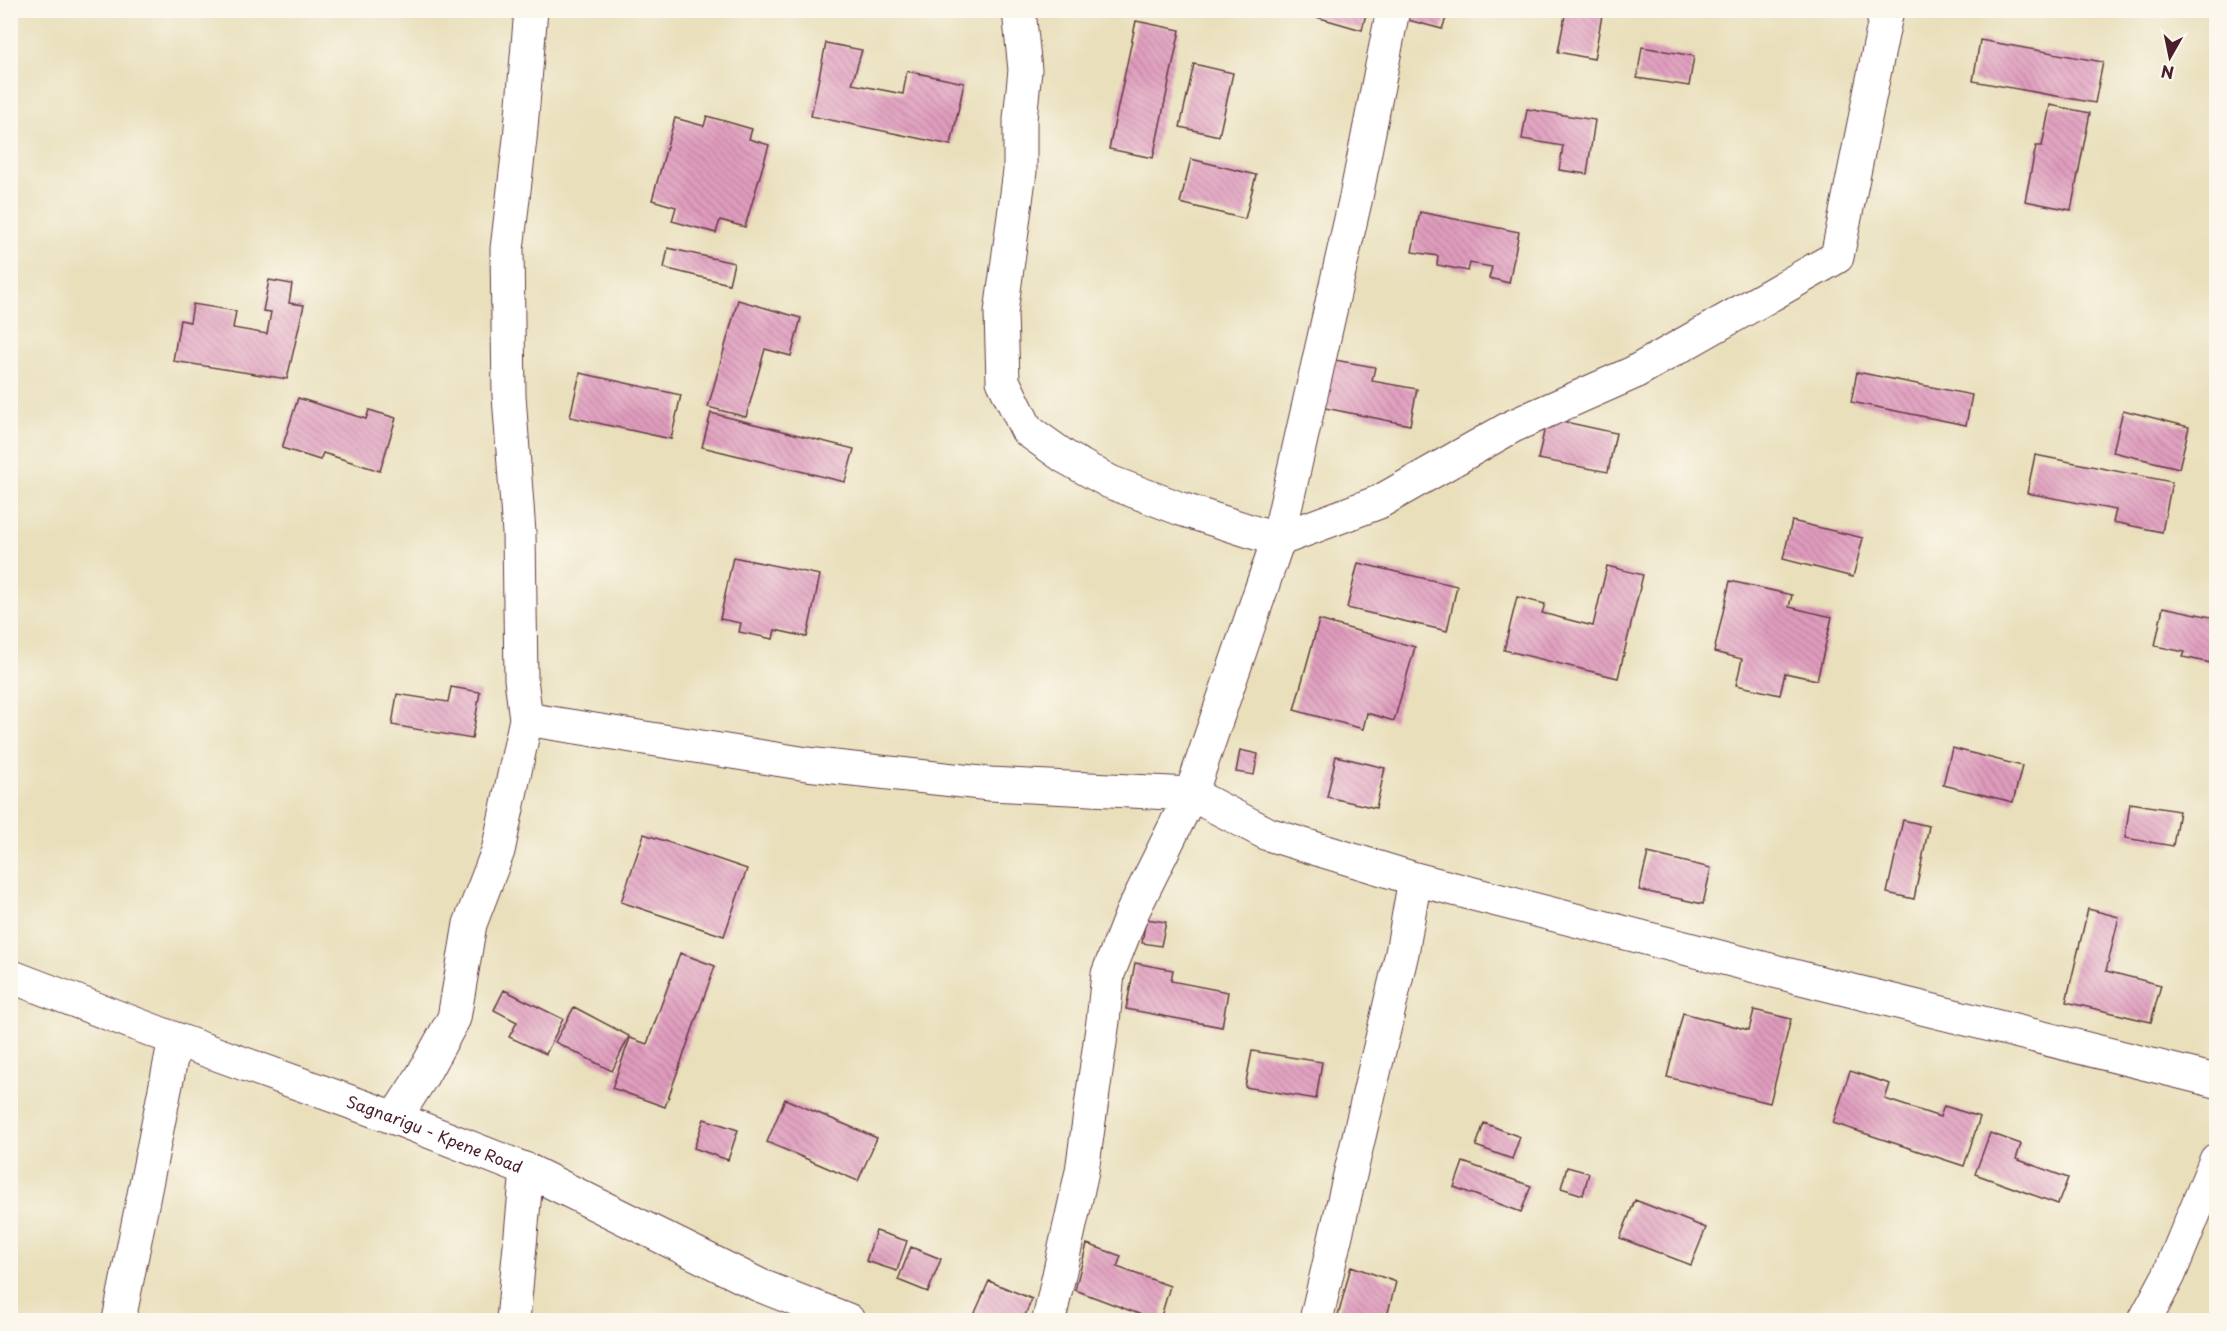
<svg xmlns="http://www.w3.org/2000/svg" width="2227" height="1331" viewBox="0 0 2227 1331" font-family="'Playpen Sans',sans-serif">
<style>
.building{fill:url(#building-back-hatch)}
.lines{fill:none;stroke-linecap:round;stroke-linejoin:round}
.minor-casing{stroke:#623c41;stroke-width:35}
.tertiary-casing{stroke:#623c41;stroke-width:35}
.minor{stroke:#fff;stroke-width:33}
.tertiary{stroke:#fff;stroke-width:33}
.labels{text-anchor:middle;stroke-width:4.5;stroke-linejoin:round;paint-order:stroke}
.street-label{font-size:16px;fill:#4a1f2b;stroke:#fbf7ec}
</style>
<defs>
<pattern id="building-back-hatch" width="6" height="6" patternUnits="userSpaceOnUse" patternTransform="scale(1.5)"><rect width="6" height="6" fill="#e09cbe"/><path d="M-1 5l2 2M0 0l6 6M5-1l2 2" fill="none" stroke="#b87f9b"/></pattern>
</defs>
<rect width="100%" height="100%" fill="#fbf7ec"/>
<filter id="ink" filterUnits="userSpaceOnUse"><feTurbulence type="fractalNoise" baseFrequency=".0167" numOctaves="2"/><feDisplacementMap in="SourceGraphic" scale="12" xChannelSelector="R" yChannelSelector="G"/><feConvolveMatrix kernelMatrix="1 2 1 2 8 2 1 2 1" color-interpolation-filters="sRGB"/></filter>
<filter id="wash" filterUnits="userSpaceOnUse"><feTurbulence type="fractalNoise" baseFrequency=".008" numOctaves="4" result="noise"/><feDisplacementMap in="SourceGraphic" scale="24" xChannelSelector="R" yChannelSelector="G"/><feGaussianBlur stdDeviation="1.35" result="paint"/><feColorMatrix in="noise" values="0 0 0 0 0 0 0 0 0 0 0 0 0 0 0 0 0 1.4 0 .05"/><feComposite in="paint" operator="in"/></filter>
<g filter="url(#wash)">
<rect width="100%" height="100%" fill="#e9dfbb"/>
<g id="blocks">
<!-- building -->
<path class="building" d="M1292,10H1367L1362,30Z
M1395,10H1449L1442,29L1393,16Z
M1566,10H1603L1594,59L1558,52Z
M1136,21L1180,30L1153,158L1109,149Z
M1980,40L2103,62L2095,103L1973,81Z
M826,43L862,50L852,84L903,94L907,71L964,83L951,145L811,116Z
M1642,47L1694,56L1689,86L1637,78Z
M1194,64L1233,73L1219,136L1180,127Z
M2050,105L2090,113L2071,210L2025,201L2036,146H2042Z
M1527,109L1595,120L1587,174L1559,170L1563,146L1522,139Z
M707,116L752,129L749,139L769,145L745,227L720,220L716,233L672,221L676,207L652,200L675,118L704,126Z
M1191,159L1256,175L1245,219L1180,203Z
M1420,212L1519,232L1509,283L1489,278L1492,267L1470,263L1468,271L1437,265L1438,256L1412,252Z
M668,248L734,263L729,284L664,268Z
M269,280L292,284L289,303L304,305L287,379L173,361L180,320L190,322L193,304L236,311L233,328L267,334L271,312L263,311Z
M738,300L801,318L791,356L765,349L746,417L708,407Z
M1329,359L1375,367L1372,381L1417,389L1410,425L1320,407Z
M1857,372L1972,395L1966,425L1851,402Z
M580,373L681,395L671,439L570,417Z
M298,398L366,419L369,410L396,418L380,471L323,453L320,460L282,448Z
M2123,410L2189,427L2179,468L2113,452Z
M711,413L854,449L845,482L702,447Z
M1547,418L1616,433L1608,472L1538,459Z
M2035,455L2172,482L2162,532L2113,522L2116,510L2027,493Z
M1792,521L1863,538L1853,577L1783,559Z
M733,557L820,575L807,637L775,630L773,639L739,632L741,623L720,619Z
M1358,563L1457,586L1447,631L1347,608Z
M1607,566L1643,575L1618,678L1504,650L1517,597L1545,604L1542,613L1593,626Z
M1730,581L1792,595L1789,607L1832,617L1817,680L1785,673L1780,695L1736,685L1742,659L1714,652Z
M2163,607L2216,618V659L2212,658L2211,663L2183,657L2185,652L2155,646Z
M1319,620L1415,647L1394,721L1367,713L1363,729L1294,710Z
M451,687L480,692L472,739L392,725L397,694L448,702Z
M1952,748L2022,766L2013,802L1943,785Z
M1240,750L1258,754L1254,775L1236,772Z
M1336,756L1385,768L1376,808L1327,797Z
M2130,803L2179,811L2173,846L2125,838Z
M1903,820L1929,826L1914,899L1887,893Z
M644,834L747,869L724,936L621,902Z
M1648,853L1711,868L1703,904L1639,890Z
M2088,909L2119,917L2106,971L2161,985L2151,1022L2066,1002Z
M1146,919L1166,922L1161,946L1142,943Z
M680,953L715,966L665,1107L612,1088L630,1038L647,1044Z
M1135,963L1173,970L1171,981L1228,992L1222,1027L1126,1009Z
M504,990L563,1019L546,1054L509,1037L517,1022L494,1010Z
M574,1007L629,1036L612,1071L555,1042Z
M1754,1010L1791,1019L1770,1103L1667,1077L1683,1013L1749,1030Z
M1252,1051L1322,1062L1316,1099L1245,1087Z
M1850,1071L1890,1084L1885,1099L1940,1117L1944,1106L1980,1117L1964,1166L1833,1123Z
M785,1099L877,1138L858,1181L767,1142Z
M704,1119L738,1130L728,1160L694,1148Z
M1484,1123L1520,1137L1512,1159L1476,1146Z
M1990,1133L2021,1144L2016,1159L2068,1178L2058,1204L1975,1174Z
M1463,1162L1531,1186L1521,1212L1454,1187Z
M1567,1167L1589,1173L1583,1195L1561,1188Z
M1635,1200L1706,1228L1691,1265L1620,1238Z
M876,1231L907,1241L897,1271L866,1261Z
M1087,1244L1121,1256L1117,1267L1170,1286L1160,1320H1155L1075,1290Z
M911,1247L941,1259L928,1292L898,1280Z
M1351,1266L1396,1282L1386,1320H1337Z
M989,1281L1032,1299L1023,1320H986L974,1315Z"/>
</g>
</g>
<g filter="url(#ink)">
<use href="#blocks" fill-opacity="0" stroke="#623c41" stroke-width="1.5"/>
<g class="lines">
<defs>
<path id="minor" d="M1019,10L1025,70L1020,119V171L1001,313L1003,381L1027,430L1065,457L1110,482L1181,509L1278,540L1379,502L1513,426L1633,373L1837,257L1887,10
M526,719L807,764L990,784L1191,794L1268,834L1415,879L1821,983L2216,1081
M395,1118L422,1076L454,1018L470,924L498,851L526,719L521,679L519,533L509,396L507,249L520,139L531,10
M119,1320L175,1039
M513,1320L527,1170
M1049,1320L1082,1171L1103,1021L1108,974L1132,913L1191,794L1278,540L1356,197L1393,10
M1316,1320L1402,953L1415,879
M2145,1320L2169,1275L2216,1160"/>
<g id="tertiary">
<path id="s1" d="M10,976L175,1039L395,1118L527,1170L759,1285L848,1320"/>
</g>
</defs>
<!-- minor casing -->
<use href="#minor" class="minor-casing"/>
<!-- tertiary casing -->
<use href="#tertiary" class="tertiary-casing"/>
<!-- minor -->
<use href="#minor" class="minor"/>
<!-- tertiary -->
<use href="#tertiary" class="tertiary"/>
</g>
</g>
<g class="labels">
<!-- street labels -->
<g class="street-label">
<text dy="6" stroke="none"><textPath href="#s1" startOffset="453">Sagnarigu - Kpene Road</textPath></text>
</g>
</g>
<!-- margin -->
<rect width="2227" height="1331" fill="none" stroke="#fbf7ec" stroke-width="36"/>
<!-- north arrow -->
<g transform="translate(2170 57) rotate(189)" stroke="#fbf7ec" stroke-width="4.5" paint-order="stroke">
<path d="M0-4.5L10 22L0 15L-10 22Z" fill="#4a1f2b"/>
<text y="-9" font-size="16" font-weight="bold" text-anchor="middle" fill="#4a1f2b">N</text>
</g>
</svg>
